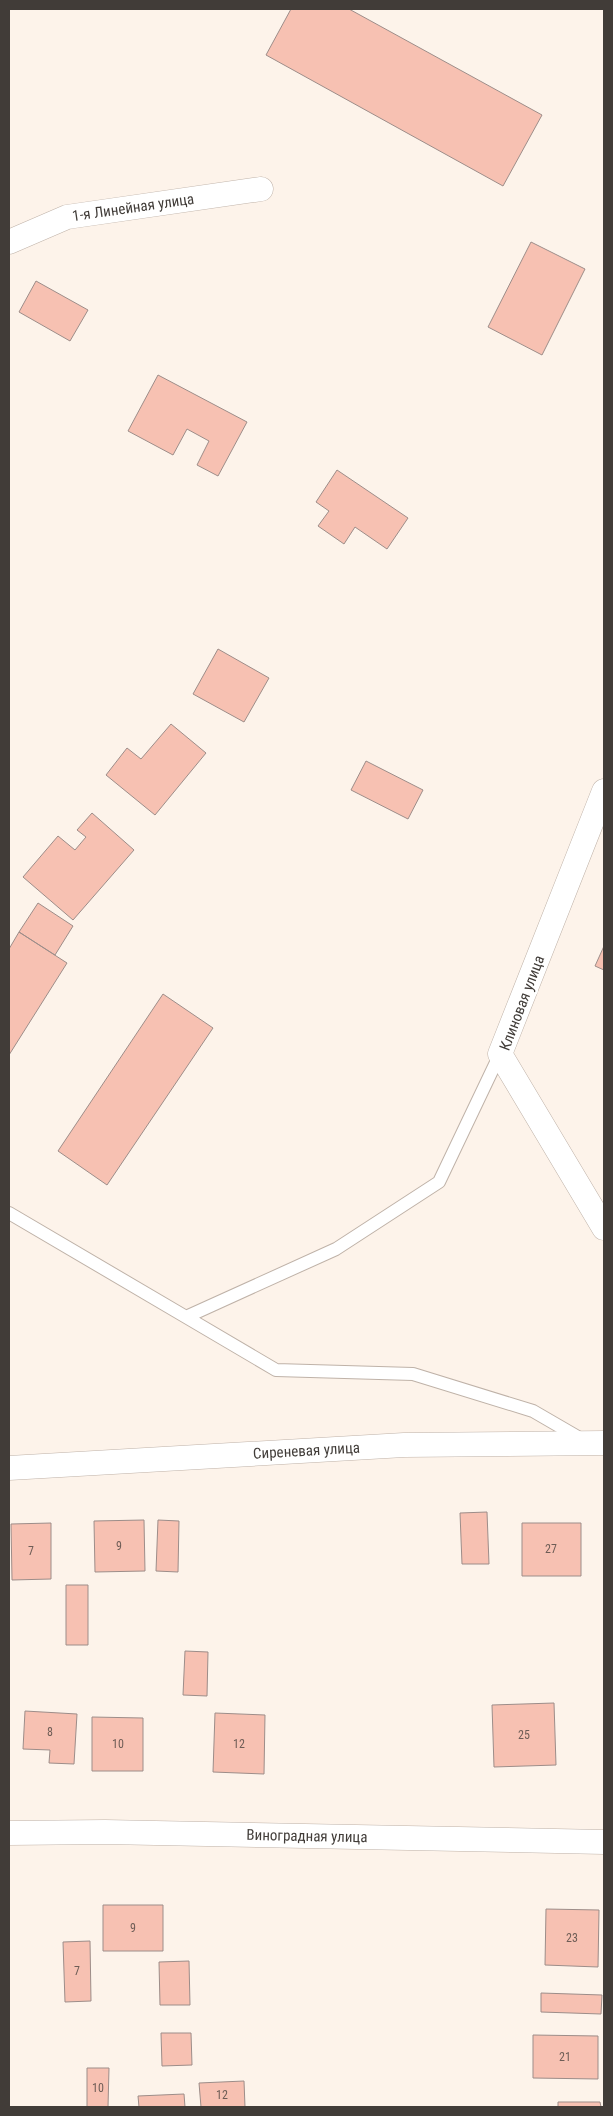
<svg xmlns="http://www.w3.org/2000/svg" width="613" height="2116" viewBox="0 0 613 2116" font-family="'Roboto Condensed',sans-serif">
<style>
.building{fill:#f7c1b2;stroke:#9d8d89}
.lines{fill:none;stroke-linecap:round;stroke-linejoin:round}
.service-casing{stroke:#bfb2a8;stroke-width:14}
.minor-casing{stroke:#bfb2a8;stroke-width:25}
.service{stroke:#fff;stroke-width:12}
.minor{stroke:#fff;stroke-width:24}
.labels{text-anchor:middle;stroke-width:5;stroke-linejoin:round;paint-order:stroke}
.number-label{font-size:12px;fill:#6e5d56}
.street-label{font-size:15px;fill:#413c38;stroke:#fff}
</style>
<rect width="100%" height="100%" fill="#fdf3ea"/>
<!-- building -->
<path class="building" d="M291,9H349L542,115L503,186L266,55Z
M531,242L585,269L542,355L488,327Z
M36,281L88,310L70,341L19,312Z
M158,375L247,422L218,476L197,465L209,441L187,429L173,455L128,431Z
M337,470L408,518L387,549L355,527L344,544L318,526L329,511L316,502Z
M218,649L269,678L244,722L193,694Z
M171,724L206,753L155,815L106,775L127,748L141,759Z
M366,761L423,790L408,819L351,790Z
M92,813L134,850L73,920L23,877L58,836L75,850L86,837L77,830Z
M38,903L73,926L55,955L19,932Z
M19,932L67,963L9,1055V949Z
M604,946V970L595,966Z
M163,994L213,1028L107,1185L58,1151Z
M487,1512L489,1564H462L460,1513Z
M144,1520L145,1571L95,1572L94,1521Z
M158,1520L179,1521L178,1572L156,1571Z
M51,1523V1579L12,1580L11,1524Z
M522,1523H581V1576H522Z
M66,1585H88V1645H66Z
M185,1651L208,1652L207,1696L183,1695Z
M554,1703L556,1765L494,1767L492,1705Z
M25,1711L77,1714L74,1764L49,1763L50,1750L23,1749Z
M215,1713L265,1715L264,1774L213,1772Z
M92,1717L143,1718V1771H92Z
M103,1905H163V1951H103Z
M546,1909L599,1910L598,1967L545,1965Z
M90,1941L91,2001L65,2002L63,1942Z
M189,1961L190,2005H160L159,1962Z
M541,1993L602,1995L601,2014L541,2012Z
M161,2033H191L192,2065L162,2066Z
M533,2035L598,2036V2079L533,2078Z
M87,2068H109L108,2107H87Z
M244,2081L245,2107H201L199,2083Z
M184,2094L185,2107H139L138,2096Z
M558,2102H600L601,2107H558Z"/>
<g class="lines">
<defs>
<path id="service" d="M9,1213L186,1317L336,1249L439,1182L500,1054
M186,1317L276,1370L413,1374L533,1411L583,1440"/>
<g id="minor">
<path id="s1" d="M9,242L67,217L261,189"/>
<path d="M604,791L500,1054L604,1228"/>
<path id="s2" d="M9,1468L404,1445L604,1443"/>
<path id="s3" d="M9,1833L105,1832L604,1842"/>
</g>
</defs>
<!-- service casing -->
<use href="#service" class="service-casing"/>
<!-- minor casing -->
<use href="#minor" class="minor-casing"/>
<!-- service -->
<use href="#service" class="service"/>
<!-- minor -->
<use href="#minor" class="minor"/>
</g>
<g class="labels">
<!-- number labels -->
<g class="number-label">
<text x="119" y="1550">9</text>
<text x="551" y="1553">27</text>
<text x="31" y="1555">7</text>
<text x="50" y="1736">8</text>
<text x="524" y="1739">25</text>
<text x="118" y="1748">10</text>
<text x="239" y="1748">12</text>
<text x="133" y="1932">9</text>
<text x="572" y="1942">23</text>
<text x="77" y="1975">7</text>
<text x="565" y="2061">21</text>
<text x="98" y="2092">10</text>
<text x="222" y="2099">12</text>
</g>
<!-- street labels -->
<g class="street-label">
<text dy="5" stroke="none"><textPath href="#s1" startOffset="130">1-я Линейная улица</textPath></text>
<text transform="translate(522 1003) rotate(-69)" y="5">Клиновая улица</text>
<text dy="5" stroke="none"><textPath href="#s2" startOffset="298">Сиреневая улица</textPath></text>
<text dy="5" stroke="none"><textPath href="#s3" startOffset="298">Виноградная улица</textPath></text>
</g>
</g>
<!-- border -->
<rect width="613" height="2116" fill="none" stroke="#413c38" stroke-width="20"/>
</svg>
